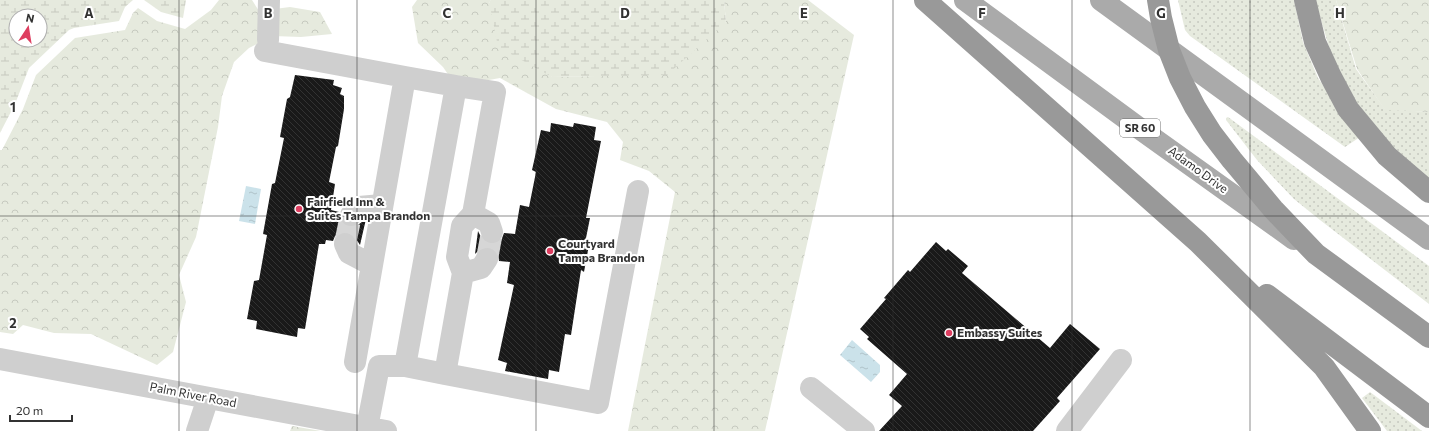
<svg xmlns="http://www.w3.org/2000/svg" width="1429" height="431" viewBox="0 0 1429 431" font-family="Commissioner,sans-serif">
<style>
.grass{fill:url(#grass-dots)}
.forest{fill:url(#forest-crowns)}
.wetland{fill:url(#wetland-marsh);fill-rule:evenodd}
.water{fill:url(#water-ripples)}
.building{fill:url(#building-back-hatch)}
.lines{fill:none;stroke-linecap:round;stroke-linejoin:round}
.minor-tunnel{stroke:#d6d6d6;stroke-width:22;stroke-dasharray:22 11;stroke-linecap:butt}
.minor{stroke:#cfcfcf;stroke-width:22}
.major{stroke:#aaa;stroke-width:22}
.highway{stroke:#999;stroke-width:22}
.grid{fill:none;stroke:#323232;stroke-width:1;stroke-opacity:0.55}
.poi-dot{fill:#de3e60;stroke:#fff;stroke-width:1.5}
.labels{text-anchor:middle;stroke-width:4;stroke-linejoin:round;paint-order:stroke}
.shield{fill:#fff;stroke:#707070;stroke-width:1}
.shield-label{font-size:11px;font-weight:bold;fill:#323232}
.street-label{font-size:12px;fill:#323232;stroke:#fff}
.poi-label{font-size:12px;font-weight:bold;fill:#323232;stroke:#fff;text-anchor:start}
.grid-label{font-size:13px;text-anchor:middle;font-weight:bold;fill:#323232;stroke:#fff;stroke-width:4;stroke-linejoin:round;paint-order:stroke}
</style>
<defs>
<pattern id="grass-dots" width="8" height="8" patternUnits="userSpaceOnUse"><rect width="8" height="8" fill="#e6eade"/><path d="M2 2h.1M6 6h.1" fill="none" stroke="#c6c9bf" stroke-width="1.8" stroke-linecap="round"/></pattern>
<pattern id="forest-crowns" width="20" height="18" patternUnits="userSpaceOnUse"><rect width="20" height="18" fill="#e6eade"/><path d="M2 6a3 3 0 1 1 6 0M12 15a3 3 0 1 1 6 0" fill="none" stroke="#c6c9bf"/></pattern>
<pattern id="wetland-marsh" width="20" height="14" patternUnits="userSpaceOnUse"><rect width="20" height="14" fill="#e6eade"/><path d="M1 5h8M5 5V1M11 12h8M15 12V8" fill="none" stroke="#c6c9bf"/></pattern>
<pattern id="water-ripples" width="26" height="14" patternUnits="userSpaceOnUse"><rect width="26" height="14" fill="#cbe2ea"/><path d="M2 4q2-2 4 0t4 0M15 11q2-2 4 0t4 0" fill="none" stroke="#afc2c9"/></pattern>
<pattern id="building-back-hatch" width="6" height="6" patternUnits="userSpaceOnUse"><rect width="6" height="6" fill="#191919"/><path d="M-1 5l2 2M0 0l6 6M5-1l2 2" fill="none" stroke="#323232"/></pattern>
</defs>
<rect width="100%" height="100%" fill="#fff"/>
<!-- grass -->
<path class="grass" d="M1178,0H1294L1303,42L1318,78L1352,127L1360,137L1345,147L1190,36L1185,30Z
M1315,0H1336L1356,69L1385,109L1429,112V180L1391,145L1360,112L1332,57Z
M1228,117L1429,266V304L1320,220L1294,199L1257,160L1226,120V118Z
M1370,392L1422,431H1387L1362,398Z"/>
<!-- forest -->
<path class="forest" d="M219,0H252L259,11L290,7L320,12L332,34L301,37L273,36L249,48L234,62L222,96L218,127L196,237L179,275L186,302L173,352L157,365L91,334L54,333L23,325L13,334L0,332V150H2L23,109L36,75L75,38L125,30L133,13L138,8L157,21L185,29L211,10Z
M417,0H491L489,2L552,77L595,76L726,22L724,0H808L854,35L765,431H628L675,192L649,171L620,160L623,142L607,122L556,109L500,78L456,86L443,67L418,43L412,7Z
M1336,0H1429V112L1385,110L1357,69Z
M292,426L321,431H290Z"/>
<!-- wetland -->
<path class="wetland" d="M0,0H133L125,7L119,21L74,28L69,30L29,68L15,104L0,133ZM16,16H40V40H16Z
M144,0H186L183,18L161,12Z
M491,0H724L726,22L667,75L552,77L498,47L489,1Z"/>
<!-- water -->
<path class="water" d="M246,186L261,189L255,224L239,221Z
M852,340L880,365V372L871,382L840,355Z"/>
<!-- building -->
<path class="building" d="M295,75L334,80L333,85L342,88L340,94L344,96V109L338,146L336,147L329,182L335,184L331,210L339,212V218L342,224L348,227H355L366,219L360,245L353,234L346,232L340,233L335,236L333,241L326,240L325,244H319L305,329L298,328L297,337L256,329L257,321L247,319L254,281L259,280L267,235L263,234L272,184L275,183L284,138L280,137L287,99L290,97Z
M551,123L573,127L574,123L596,127L594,140L601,141L586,218H590L585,243L589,245L584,272L581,270L571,335L565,334L559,372L549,370L548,379L505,371L507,363L498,360L514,285L507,283L510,262L499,261L498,253L494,249L488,247L481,248L475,254L478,231L483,241L490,244H496L501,241L504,233L515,234L520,205L529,207L536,172L532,170L541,130L550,132Z
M936,242L946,251L948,249L968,266L962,273L1050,348L1070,324L1100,349L1057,398L1060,401L1033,431H879L902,406L889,395L907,374L867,339L869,337L860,329L886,299L884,298L908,270L910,272Z"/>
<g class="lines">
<!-- minor-tunnel -->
<path class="minor-tunnel" d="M345,244L351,215
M487,259L492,232"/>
<!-- minor -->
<path class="minor" d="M268,40L269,0
M265,51L405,77
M473,214L489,223L492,232
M351,215L359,207L382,205
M345,244L349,253L372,265
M463,273L481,268L487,259
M0,359L386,431
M355,362L405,77L456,86
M445,374L598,403L638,191
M811,388L864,431
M367,428L379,366H405L456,86L495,92L473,214L462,226L457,257L463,273L445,374L405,366
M197,431L208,398
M1067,431L1121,360"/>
<!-- major -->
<path class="major" d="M965,0L1143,131L1294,239
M1101,0L1429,239"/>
<!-- highway -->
<path class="highway" d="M925,0L1198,242L1324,367L1370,431
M1158,0L1161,18L1169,50L1180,78L1195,107L1212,134L1232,160L1273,209L1316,254L1429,337
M1305,0L1315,42L1331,77L1348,109L1387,156L1429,192
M1267,295L1429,417"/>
</g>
<!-- grid -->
<path class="grid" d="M179,0V431M357,0V431M536,0V431M714,0V431M893,0V431M1072,0V431M1250,0V431M0,216H1429"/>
<!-- markers -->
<g class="poi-dot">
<circle cx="299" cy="209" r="4"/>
<circle cx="550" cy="251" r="4"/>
<circle cx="949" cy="333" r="4"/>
</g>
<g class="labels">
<!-- shield labels -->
<rect class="shield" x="1120" y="119" width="40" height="18" rx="3"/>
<g class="shield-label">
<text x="1140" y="132">SR 60</text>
</g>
<!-- street labels -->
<g class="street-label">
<text transform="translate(1198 170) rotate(36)" y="4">Adamo Drive</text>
<text transform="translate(193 395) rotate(11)" y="4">Palm River Road</text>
</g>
<!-- poi labels -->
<g class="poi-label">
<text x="307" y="206">Fairfield Inn &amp;<tspan x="307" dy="14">Suites Tampa Brandon</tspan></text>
<text x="558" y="248">Courtyard<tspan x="558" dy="14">Tampa Brandon</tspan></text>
<text x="957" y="337">Embassy Suites</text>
</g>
</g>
<g class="grid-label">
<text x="89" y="18">A</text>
<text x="268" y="18">B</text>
<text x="447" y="18">C</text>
<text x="625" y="18">D</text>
<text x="804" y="18">E</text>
<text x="982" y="18">F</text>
<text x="1161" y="18">G</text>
<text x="1340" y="18">H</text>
<text x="13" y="112">1</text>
<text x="13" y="328">2</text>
</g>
<!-- north arrow -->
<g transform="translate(28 28) rotate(12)"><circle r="19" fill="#ffffff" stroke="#adadad"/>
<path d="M0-3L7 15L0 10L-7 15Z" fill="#de3e60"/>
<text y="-6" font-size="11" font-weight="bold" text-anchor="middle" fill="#323232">N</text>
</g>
<!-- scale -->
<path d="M10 415v6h62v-6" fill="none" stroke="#323232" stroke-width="2"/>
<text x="16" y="415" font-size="12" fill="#323232" stroke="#ffffff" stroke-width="3" paint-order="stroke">20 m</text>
</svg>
